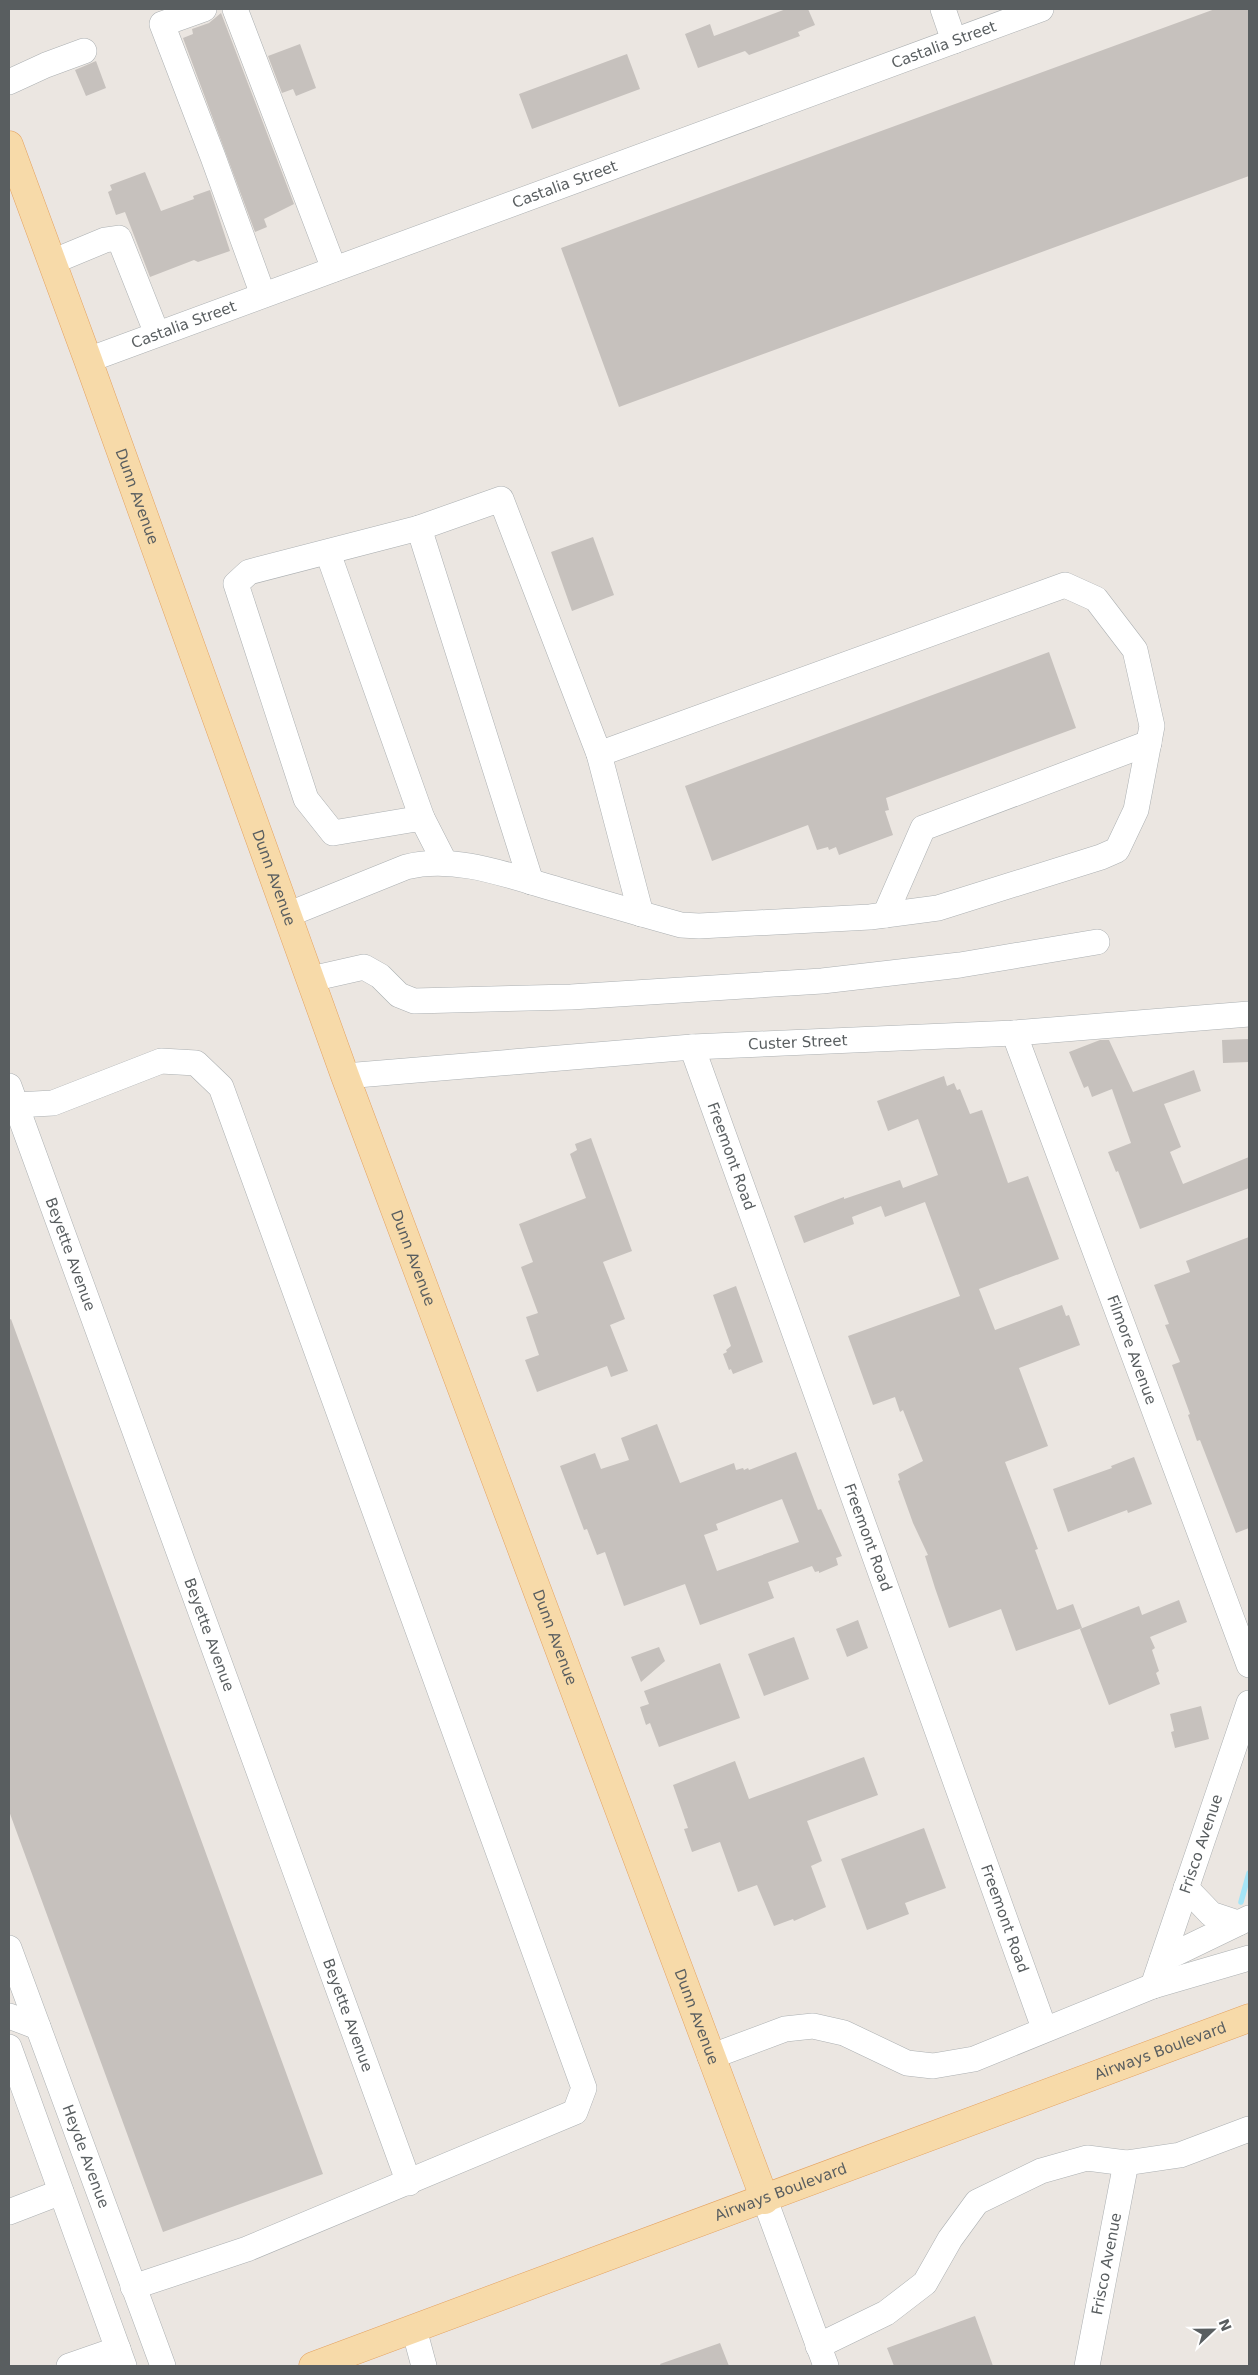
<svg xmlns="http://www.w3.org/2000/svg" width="1258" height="2375" viewBox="0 0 1258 2375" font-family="'DejaVu Sans',sans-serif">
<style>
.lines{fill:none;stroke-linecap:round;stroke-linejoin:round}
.stream{stroke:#a5e5f7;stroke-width:5.5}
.building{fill:#c6c1bd;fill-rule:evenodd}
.minor-casing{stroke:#acb0b2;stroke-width:26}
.major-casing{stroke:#e4a261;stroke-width:29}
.minor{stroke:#fff;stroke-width:25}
.major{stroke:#f7daa9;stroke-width:28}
.labels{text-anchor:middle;stroke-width:4;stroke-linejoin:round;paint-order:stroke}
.street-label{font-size:15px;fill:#595e60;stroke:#fff}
</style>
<rect width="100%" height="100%" fill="#ebe6e1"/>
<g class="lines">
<!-- stream -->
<path class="stream" d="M1241,1902L1249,1873"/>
</g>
<!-- building -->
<path class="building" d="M786,9H808L815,25L798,32L800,36L749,55L745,51L698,68L685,34L710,24L714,36Z
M1215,9H1249V176L619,407L561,248Z
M221,13L294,204L264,219L267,227L255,232L183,38L193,34L192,29L209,23Z
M300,44L316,88L296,96L293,89L282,93L268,56Z
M627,54L640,89L532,129L519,94Z
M96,61L106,88L86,96L75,70Z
M145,172L161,211L194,199L193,196L210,190L230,251L198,262L194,260L150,277L125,212L116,215L108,192L112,190L110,185Z
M593,537L614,595L572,611L551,552Z
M1049,652L1076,728L886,798L889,810L885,811L893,835L839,855L836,847L829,850L828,847L817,850L808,825L712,861L685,786Z
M1249,1039V1062L1223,1063L1222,1040Z
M1100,1040H1109L1133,1092L1194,1070L1201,1091L1164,1104L1181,1147L1170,1152L1183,1184L1249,1157V1188L1140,1229L1118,1171L1116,1172L1108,1152L1131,1143L1112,1089L1092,1097L1088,1086L1084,1088L1069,1052Z
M944,1076L947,1086L954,1083L957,1090L960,1089L970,1114L982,1110L1008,1183L1028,1176L1059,1259L979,1289L995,1330L1062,1305L1066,1316L1069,1315L1080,1345L1019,1368L1048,1446L1005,1462L1038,1549L1035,1550L1057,1610L1073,1604L1082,1628L1016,1651L1001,1609L949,1628L935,1588L925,1556L928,1555L913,1523L898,1481L900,1480L898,1474L923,1461L903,1410L900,1412L895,1397L873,1405L848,1336L960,1296L925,1202L885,1217L881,1206L852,1217L854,1224L804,1243L794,1216L844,1197V1199L900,1180L903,1188L938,1175L918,1119L888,1131L877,1101Z
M591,1138L632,1251L603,1262L625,1319L610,1325L628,1371L611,1377L607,1366L537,1392L525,1360L539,1355L526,1317L538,1313L521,1267L533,1262L519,1224L586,1198L570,1154L577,1150L575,1144Z
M1249,1237V1528L1236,1533L1200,1440L1197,1441L1188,1415L1190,1414L1172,1365L1180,1362L1165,1325L1169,1324L1154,1285L1190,1272L1186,1261Z
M736,1286L763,1362L733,1374L731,1369L729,1370L723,1354L727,1352L726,1350L731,1346L713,1295Z
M11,1319L323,2174L163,2232L9,1811V1320Z
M657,1424L680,1483L734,1463L736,1470L743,1468L744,1470L748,1468L749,1470L796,1452L818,1510L821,1509L842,1556L836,1558L838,1565L819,1573V1571L815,1572L812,1566L768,1582L774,1598L700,1625L685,1584L624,1606L605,1552L597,1555L587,1529L584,1530L560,1466L595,1453L601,1469L629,1460L621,1438ZM782,1499L799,1542L717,1571L704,1535L718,1530L716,1524Z
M1134,1457L1152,1504L1128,1513L1127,1510L1068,1532L1053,1489L1112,1468L1111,1466Z
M1179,1600L1187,1622L1150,1637L1155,1648L1152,1650L1159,1671L1156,1673L1160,1684L1109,1705L1080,1629L1139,1606L1142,1615Z
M858,1620L868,1648L847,1657L836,1629Z
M794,1637L809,1679L764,1696L748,1654Z
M659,1647L665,1661L641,1682L631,1657Z
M720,1663L740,1718L659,1747L650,1723L646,1725L640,1707L649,1704L644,1691Z
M1201,1706L1209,1739L1175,1748L1171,1732L1174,1731L1170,1714Z
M864,1757L878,1795L807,1821L822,1861L811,1866L826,1907L794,1921L793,1919L774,1926L757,1885L738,1892L720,1842L692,1852L684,1829L688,1828L673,1785L735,1761L749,1799Z
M924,1828L946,1888L905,1903L909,1914L867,1930L841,1859Z
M975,2316L993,2366H894L887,2348Z
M720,2343L729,2366H661L660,2364Z"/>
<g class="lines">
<defs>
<g id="minor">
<path d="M204,9L162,24L213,157L263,295"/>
<path d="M235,9L334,269"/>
<path d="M943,9L954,41"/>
<path d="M9,82L46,65L84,51"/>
<path d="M52,262L105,240L119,238L157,334"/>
<path id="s1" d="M88,360L1041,9"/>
<path d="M419,528L249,572L236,584L306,799L333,833L422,818L445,863"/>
<path d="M328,553L422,818"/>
<path d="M531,882L419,528L501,499L599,754L641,914"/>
<path d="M287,915L406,867C456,854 512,877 559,890C600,902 641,914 681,925L699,926L870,917L938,908L1101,857L1117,850L1136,810L1152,726L1135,650L1096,599L1065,585L599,754"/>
<path d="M885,915L923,828L1149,743"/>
<path d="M311,979L364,967L380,976L399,995L414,1001L571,997L822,981L960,965L1097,942"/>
<path id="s2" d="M1014,1033L1249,1665"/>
<path id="s3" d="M692,1047L1044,2028"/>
<path id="s4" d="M345,1076L692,1047L1014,1033L1249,1014"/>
<path id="s5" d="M9,1086L409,2183"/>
<path d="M9,1108L16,1105L53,1103L161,1061L196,1063L221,1087L584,2088L575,2112L247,2249L133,2287"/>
<path d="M1186,1888L1211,1914L1238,1923"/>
<path id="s6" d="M9,1948L163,2366"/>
<path d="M1162,1960L1249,1918"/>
<path id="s7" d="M1153,1986L1249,1703"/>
<path d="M9,2016L38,2027"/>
<path d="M9,2047L124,2366"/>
<path d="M710,2057L785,2029L813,2026L844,2033L907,2063L933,2066L974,2059L1153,1986L1249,1958"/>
<path d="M765,2200L826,2366"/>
<path d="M9,2212L61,2192"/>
<path d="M414,2329L424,2366"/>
<path d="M818,2346L886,2313L925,2283L950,2239L977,2202L1041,2171L1087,2158L1126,2163L1180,2155L1249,2129"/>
<path d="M69,2366L118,2349"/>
<path id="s8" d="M1087,2366L1126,2163"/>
</g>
<g id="major">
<path id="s9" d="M9,145L88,360L345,1076L765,2200"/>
<path id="s10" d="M313,2366L1249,2018"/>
</g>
</defs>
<!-- minor casing -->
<use href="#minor" class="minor-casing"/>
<!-- major casing -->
<use href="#major" class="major-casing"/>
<!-- minor -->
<use href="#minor" class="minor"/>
<!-- major -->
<use href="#major" class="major"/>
</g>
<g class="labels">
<!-- street labels -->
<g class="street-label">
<text dy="5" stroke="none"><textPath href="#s1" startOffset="912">Castalia Street</textPath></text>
<text dy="5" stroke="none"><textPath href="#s1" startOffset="508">Castalia Street</textPath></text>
<text dy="5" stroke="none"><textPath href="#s1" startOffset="102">Castalia Street</textPath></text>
<text dy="5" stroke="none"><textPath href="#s9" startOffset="374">Dunn Avenue</textPath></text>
<text dy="5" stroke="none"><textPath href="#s9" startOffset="779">Dunn Avenue</textPath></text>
<text dy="5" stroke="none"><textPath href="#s4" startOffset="454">Custer Street</textPath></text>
<text dy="5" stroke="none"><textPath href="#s3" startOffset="116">Freemont Road</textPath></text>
<text dy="5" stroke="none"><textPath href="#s5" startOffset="179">Beyette Avenue</textPath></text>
<text dy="5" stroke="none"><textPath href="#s9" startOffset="1184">Dunn Avenue</textPath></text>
<text dy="5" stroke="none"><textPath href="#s2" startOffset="338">Filmore Avenue</textPath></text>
<text dy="5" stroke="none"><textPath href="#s3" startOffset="521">Freemont Road</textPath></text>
<text dy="5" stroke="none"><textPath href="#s5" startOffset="584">Beyette Avenue</textPath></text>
<text dy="5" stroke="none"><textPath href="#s9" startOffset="1589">Dunn Avenue</textPath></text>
<text dy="5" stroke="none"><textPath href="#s7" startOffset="150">Frisco Avenue</textPath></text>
<text dy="5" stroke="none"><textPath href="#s3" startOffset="926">Freemont Road</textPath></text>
<text dy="5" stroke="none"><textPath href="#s5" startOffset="989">Beyette Avenue</textPath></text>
<text dy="5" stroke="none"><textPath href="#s9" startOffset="1994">Dunn Avenue</textPath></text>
<text dy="5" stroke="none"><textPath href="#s10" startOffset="904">Airways Boulevard</textPath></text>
<text dy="5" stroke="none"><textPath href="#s6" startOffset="222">Heyde Avenue</textPath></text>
<text dy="5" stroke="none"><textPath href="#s10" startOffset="499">Airways Boulevard</textPath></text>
<text dy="5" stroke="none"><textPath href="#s8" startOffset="104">Frisco Avenue</textPath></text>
</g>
</g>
<!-- border -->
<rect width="1258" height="2375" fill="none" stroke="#595e60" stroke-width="20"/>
<!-- north arrow -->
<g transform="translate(1213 2330) rotate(68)" stroke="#ffffff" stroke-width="4" paint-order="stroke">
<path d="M0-4L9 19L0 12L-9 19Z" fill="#595e60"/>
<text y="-8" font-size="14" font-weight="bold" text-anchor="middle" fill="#595e60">N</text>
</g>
</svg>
